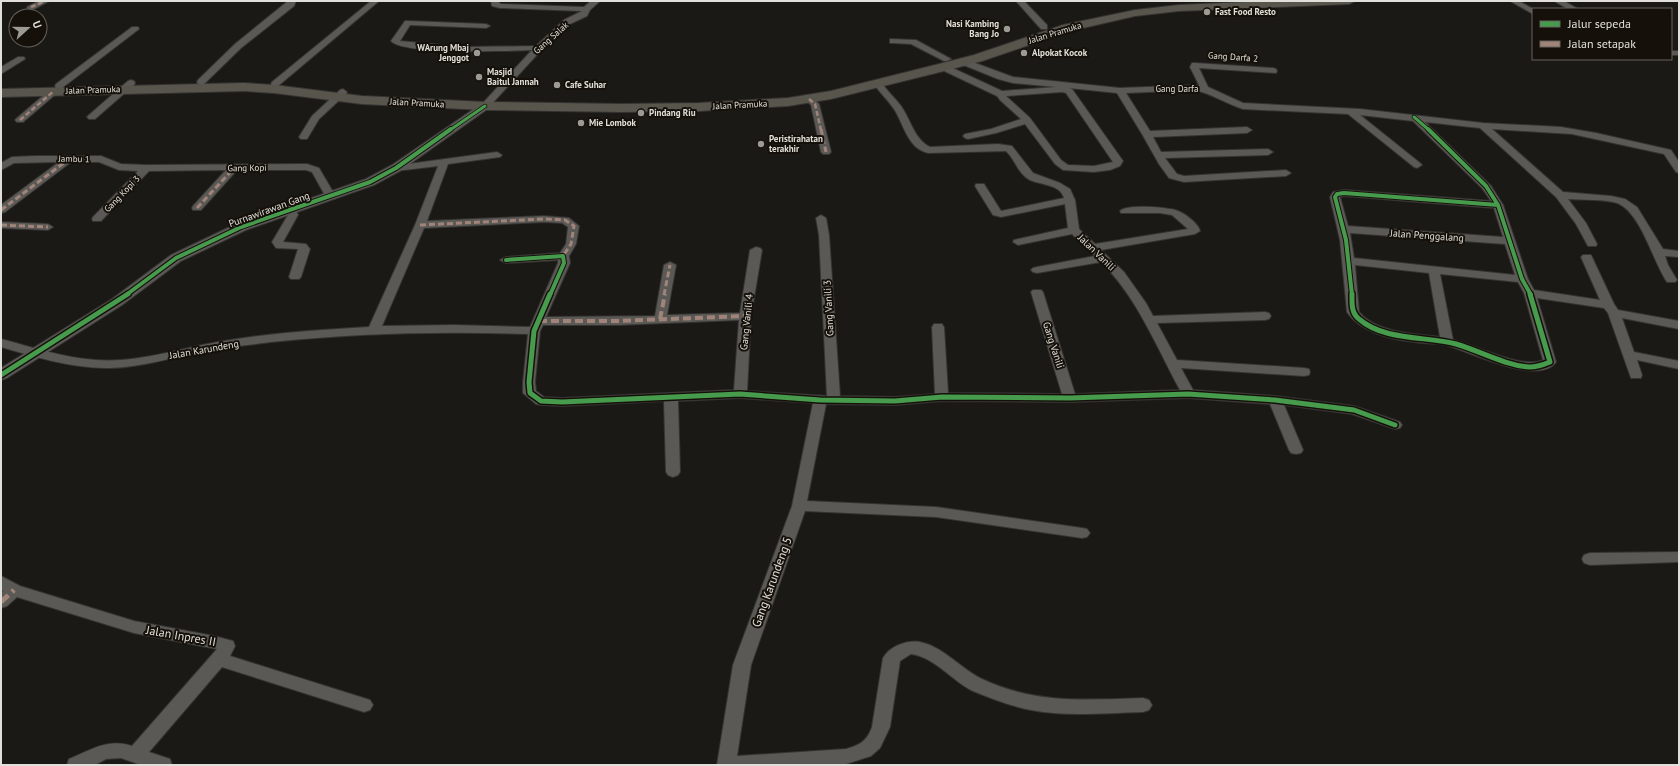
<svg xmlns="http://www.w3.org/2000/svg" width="1680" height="766" viewBox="0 0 1680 766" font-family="'PT Sans',sans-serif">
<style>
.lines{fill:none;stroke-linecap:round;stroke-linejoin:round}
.minor-casing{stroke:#353431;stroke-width:2}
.tertiary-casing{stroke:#353431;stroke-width:2}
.primary-casing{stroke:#353431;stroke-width:2}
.minor{fill:#5a5956;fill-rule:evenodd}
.tertiary{fill:#5a5956;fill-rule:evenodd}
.primary{fill:#58554d;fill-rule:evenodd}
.quiet-far3{stroke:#a18479;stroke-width:2.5;stroke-dasharray:5 2.5;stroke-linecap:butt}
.quiet-far2{stroke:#a18479;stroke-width:3;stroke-dasharray:6 3;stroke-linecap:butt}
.quiet-far1{stroke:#a18479;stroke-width:4;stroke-dasharray:8 4;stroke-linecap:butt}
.quiet{stroke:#a18479;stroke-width:5;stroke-dasharray:10 5;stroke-linecap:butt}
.cycleway-far2-casing{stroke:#15110a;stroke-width:4.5}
.cycleway-far1-casing{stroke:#15110a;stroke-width:6}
.cycleway-casing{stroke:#15110a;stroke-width:8}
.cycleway-far2{stroke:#469c4c;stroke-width:3}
.cycleway-far1{stroke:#469c4c;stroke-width:4}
.cycleway{stroke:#469c4c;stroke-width:5}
.poi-dot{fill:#9c9a95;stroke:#15110a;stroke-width:1.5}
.labels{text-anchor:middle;stroke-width:4;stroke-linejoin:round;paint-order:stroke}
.far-poi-label{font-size:9px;font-weight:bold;fill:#e1dfd9;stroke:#15110a;text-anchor:start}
.far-street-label{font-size:9px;fill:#e1dfd9;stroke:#15110a}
.street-label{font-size:10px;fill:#e1dfd9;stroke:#15110a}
.near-street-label{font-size:12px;fill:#e1dfd9;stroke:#15110a}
</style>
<rect width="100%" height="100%" fill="#1b1916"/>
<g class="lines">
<defs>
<path id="minor" d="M39,1H49L34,9H28L27,7Z
M288,1H296L294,6L241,48L204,84H198L197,82L198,80L235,44Z
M371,1H379L278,86H272L271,84L272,82Z
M491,1H499V3L501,4L584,7L591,1H600L590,10L587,16L570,24L545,46L488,108H482L481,106L482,104L532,50C510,51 402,55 391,41L405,21H408L486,24L490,26L486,28L410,25L400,41L464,47L536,46L564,20L582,11L500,8L492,6Z
M1016,1H1024L1047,25V29H1041Z
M1510,1H1519L1533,9V14Z
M1554,1H1564L1578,9H1568Z
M132,27H138L139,29L62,88H56L55,86L56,84Z
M890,39L916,40L951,59L947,61H944L911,44L893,43H890Z
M1671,51H1679V55H1671Z
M18,57H24L25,59L1,74V67Z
M961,60H967L1013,77L1120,88L1199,85L1190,67L1192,63H1195L1273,68L1276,69L1277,71L1276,73L1199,68L1208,87L1243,103L1360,109L1483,123L1561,127L1596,133L1671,150L1679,162V173L1676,172L1664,154L1572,134L1492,129L1563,192L1611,196L1625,199L1637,207L1663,249L1679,251V257L1665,256L1668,265L1677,280L1675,282H1667C1653,262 1641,212 1617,203C1604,199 1582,200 1568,199L1586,223L1597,244L1596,246H1588L1576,224L1556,197L1480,128L1425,122L1491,186L1503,205L1528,279L1534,290L1600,300L1581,257L1583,255H1591L1614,304L1618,310L1679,321V329L1622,318L1634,352L1679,361V369L1637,360L1642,375L1641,378H1631L1608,313L1604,308L1537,298L1556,362C1539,387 1468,351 1446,345C1436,343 1425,344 1415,342C1392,340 1360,332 1347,312L1340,240L1330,197L1333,192L1344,190L1491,201L1482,188L1413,121L1360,115L1420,163L1422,165L1417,168L1414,167L1348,114L1243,109C1226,104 1211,93 1194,90L1126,93L1150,131L1247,127L1252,130L1247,133L1153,137L1161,152L1268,149L1273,152L1268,155L1165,158L1177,174L1184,176L1286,170L1291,173L1286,176L1184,182L1169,178L1159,164L1142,134L1117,93L1069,88L1072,89L1123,161L1120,166L1110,170L1094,172L1063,170L1055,164L1025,124L996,133L968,139L965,138L963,136L965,134L991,129L1021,119L1000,100L997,96L940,69L939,67L940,65H946L1002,91L1056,87L1013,83L998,79L961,64L960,62ZM1062,92L1066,93L1113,162L1094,166L1068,165L1061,160L1030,118L1006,96ZM1344,196L1494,208L1503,237L1348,226L1340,197ZM1350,233L1505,244L1515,275L1354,258ZM1355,265L1429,273L1440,337C1415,334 1376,333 1359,312ZM1440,274L1518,282L1524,293L1543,360C1523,370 1475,345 1453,340Z
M131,80L134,81L135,83L134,85L95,119H89L87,117L89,115L128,81Z
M878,81L881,82C887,91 895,98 901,106C911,120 914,139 930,147L998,144L1012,146L1033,173L1060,183L1070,189L1075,200L1079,229L1095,244L1188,229L1172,215L1160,213H1121L1120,211C1126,204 1169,207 1178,211C1184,213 1199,224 1200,231L1195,234L1101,250L1124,272L1146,303L1153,316L1265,312L1269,313L1271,316L1269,319L1265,320L1157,323L1177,360L1304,368L1309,369L1310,372L1309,375L1304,376L1181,368L1193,390L1275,396L1354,406L1400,422L1402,425L1400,428L1395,429L1352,414L1284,405L1303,450L1301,453L1296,454L1291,453L1289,450L1270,404L1188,398L1070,402L942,401L895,405L826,404L807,501L936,507L1082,528L1087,529L1090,533L1087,537L1082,538L936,517L805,511L751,665L737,756L846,749C860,745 867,741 872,727L883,658C890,646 907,640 920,642C944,647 961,669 982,679C1035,704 1086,700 1143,698L1149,700L1152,705L1149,710L1143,712C1106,713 1068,717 1031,710C1011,706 992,699 973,691C952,681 935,657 911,654L900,661L890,727L880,748L871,756L843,765H717L733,665L792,506L813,403L740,398L678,401L680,472L678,475L673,477L668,475L666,472L664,401L562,406L541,405L536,404L523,393V382L528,334C442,331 357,333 271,342C249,345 227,347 205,351C174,357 143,367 110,368C74,369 36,357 1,347V339C32,347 64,358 96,360C137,363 178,349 218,342C268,333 319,330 369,327L415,225L438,166L396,171L391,168L393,166L497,152L502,155L500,157L448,164L427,221L544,216L569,218L579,226L576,244L569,256L570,263L546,317L655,316L664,265L670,262L676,265L667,315L740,313L750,250L756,247L760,248L762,250L751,316L747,391L827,396L819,235L816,218L821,215L826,218L829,235L840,396L895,397L935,394L932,327L934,324H942L944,327L948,393L1062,394L1031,292L1033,290H1041L1043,292L1075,394L1180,390C1156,346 1137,297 1101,262L1037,273L1033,272L1031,270L1033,268L1037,267L1095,256L1072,234L1018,245L1013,242L1014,240L1068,228L1065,204L1001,217L993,215L975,186L976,184H984L1001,211L1064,198C1060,184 1041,185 1030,180C1018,174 1015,159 1006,151L928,153C907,148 904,124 894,109C888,100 880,93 874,84ZM544,222L562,223L568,227L566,244L560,253L506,257L500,260L506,263L558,260V263L530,327L454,325L382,326L424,228ZM739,320L734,390L562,398L544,397L536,391L535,382L540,331L543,325H618Z
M54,88L57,89L58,91L57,93L23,122H17L15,120L17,118L51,89Z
M343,89L347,92L346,94L319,119L307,139H301L299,137L312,116L340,90Z
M809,96L812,97L819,104L831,152L829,154H823L821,152L811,105L805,99Z
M35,156H101L121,164L146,165L307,164L319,168L336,197L335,199H327L312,172L306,170H237L201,210H193L192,208L193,206L226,170L149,171L101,221H93L92,219L93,217L138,171L119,170L99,162H71L5,212L1,213V205L59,162L14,163L1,170V163L12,157Z
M291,207L295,208L298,215L283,242L306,244L310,249L301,277L299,279H291L289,277L298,249L276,248L272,242L288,215L286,210Z
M1,222L48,224L53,227L48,230L1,228Z
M1679,552V562L1590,565L1584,563L1582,559L1584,555L1590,553Z
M1,576L20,586L134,621L214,636L233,641L235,646L230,656L370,700L373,705L370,710L364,712L222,667L149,752L170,759L172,765H141L121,758L106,759L95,765H67L69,759C91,750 108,738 132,746L217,649L134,633L17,597L7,606L1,608V593L3,591L1,590Z"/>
<path id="tertiary" d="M485,103L490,106L489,108L400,171L374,185L246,230L181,261L122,305L7,378L1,380V368L112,299L171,255L236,224L366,179L392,165L481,104Z"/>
<path id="primary" d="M1267,1H1355L1349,4L1179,11L1135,16L1070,31L982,61L948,70L831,99L788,106L699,111L622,112L485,110L362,104L274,93L244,91L1,97V89L244,83L274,85L362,96L485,102L622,104L699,103L788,98L831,91L939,64L974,55L1063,25L1135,10L1179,5Z"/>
</defs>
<!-- minor casing -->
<use href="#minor" class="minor-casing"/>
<!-- tertiary casing -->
<use href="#tertiary" class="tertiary-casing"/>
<!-- primary casing -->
<use href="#primary" class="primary-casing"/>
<!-- minor -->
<use href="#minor" class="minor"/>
<!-- tertiary -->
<use href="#tertiary" class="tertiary"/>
<!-- primary -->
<use href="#primary" class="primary"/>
<!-- quiet-far3 -->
<path class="quiet-far3" d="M31,7L45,1
M809,99L815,104L821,130
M20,120L54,91"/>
<!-- quiet-far2 -->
<path class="quiet-far2" d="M821,129L826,152
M197,208L234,168
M1,210L69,159
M1,225L48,227
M420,225L544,219L565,220L574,226L571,244L563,256
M664,295L670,265"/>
<!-- quiet-far1 -->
<path class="quiet-far1" d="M660,319L665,294
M539,321H618L745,316"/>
<!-- quiet -->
<path class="quiet" d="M1,602L14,590"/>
<defs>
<path id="cycleway-far2" d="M1414,117L1429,130
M450,130L485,106"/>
<path id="cycleway-far1" d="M1428,129L1486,186L1498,205
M1498,205L1522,279L1531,295
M506,260L563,256L564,263L550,295
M126,295L176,258L241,227L370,182L396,168L451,129
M1352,295L1346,240L1335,197L1337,194L1344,193L1498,205"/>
<path id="cycleway" d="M550,294L534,331L529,382L530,393L541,401L562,402L740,394L820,400L895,401L942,397L1070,398L1188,394L1275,400L1354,410L1395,425
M1352,294C1352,303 1351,313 1359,319C1384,341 1426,336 1456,344C1480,351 1504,365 1529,367C1537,367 1543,365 1550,362L1530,294
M1,375L128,294"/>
</defs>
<!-- cycleway-far2 casing -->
<use href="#cycleway-far2" class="cycleway-far2-casing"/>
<!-- cycleway-far1 casing -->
<use href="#cycleway-far1" class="cycleway-far1-casing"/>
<!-- cycleway casing -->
<use href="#cycleway" class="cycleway-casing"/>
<!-- cycleway-far2 -->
<use href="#cycleway-far2" class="cycleway-far2"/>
<!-- cycleway-far1 -->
<use href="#cycleway-far1" class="cycleway-far1"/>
<!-- cycleway -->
<use href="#cycleway" class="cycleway"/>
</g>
<!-- markers -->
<g class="poi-dot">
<circle cx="1207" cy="12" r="4"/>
<circle cx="1007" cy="29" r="4"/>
<circle cx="477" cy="53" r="4"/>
<circle cx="1024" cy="53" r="4"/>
<circle cx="479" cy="77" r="4"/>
<circle cx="557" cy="85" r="4"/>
<circle cx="641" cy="113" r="4"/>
<circle cx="581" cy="123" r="4"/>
<circle cx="761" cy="144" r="4"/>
</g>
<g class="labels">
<!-- far-poi labels -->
<g class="far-poi-label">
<text x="1215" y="15">Fast Food Resto</text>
<text x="999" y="27" text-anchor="end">Nasi Kambing<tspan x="999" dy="10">Bang Jo</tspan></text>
<text x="469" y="51" text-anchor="end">WArung Mbaj<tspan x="469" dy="10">Jenggot</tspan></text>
<text x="1032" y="56">Alpokat Kocok</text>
<text x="487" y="75">Masjid<tspan x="487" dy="10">Baitul Jannah</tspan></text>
<text x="565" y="88">Cafe Suhar</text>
<text x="649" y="116">Pindang Riu</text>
<text x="589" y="126">Mie Lombok</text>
<text x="769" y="142">Peristirahatan<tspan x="769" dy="10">terakhir</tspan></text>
</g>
<!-- far-street labels -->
<g class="far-street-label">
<text transform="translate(1055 33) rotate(-17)" y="3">Jalan Pramuka</text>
<text transform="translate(551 38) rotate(-42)" y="3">Gang Salak</text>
<text transform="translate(1233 57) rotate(4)" y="3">Gang Darfa 2</text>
<text x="1177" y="92">Gang Darfa</text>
<text transform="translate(93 90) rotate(-2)" y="3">Jalan Pramuka</text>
<text transform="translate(417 103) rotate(3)" y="3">Jalan Pramuka</text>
<text transform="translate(740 105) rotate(-3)" y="3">Jalan Pramuka</text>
<text transform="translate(74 159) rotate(1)" y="3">Jambu 1</text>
<text transform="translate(247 168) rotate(-1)" y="3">Gang Kopi</text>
<text transform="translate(122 194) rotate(-46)" y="3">Gang Kopi 3</text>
</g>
<!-- street labels -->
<g class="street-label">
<text transform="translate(269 209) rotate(-20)" y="4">Purnawirawan Gang</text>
<text transform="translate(1427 235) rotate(4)" y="4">Jalan Penggalang</text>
<text transform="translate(1097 252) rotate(44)" y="4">Jalan Vanili</text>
<text transform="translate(828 308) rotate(-93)" y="4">Gang Vanili 3</text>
<text transform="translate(746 322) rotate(-84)" y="4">Gang Vanili 4</text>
<text transform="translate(1054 345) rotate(72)" y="4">Gang Vanili</text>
<text transform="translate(204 349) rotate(-10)" y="4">Jalan Karundeng</text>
</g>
<!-- near-street labels -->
<g class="near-street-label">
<text transform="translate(772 582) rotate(-70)" y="4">Gang Karundeng 5</text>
<text transform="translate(181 636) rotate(10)" y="4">Jalan Inpres II</text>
</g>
</g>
<!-- border -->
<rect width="1680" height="766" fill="none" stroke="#e1dfd9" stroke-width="4"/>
<!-- legend -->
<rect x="1532" y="8" width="140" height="52" fill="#15110a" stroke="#67635d"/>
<rect x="1540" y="21" width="20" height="6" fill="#469c4c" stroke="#67635d"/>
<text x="1568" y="28" font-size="12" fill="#e1dfd9">Jalur sepeda</text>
<rect x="1540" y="41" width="20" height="6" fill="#a18479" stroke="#67635d"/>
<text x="1568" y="48" font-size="12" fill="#e1dfd9">Jalan setapak</text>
<!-- north arrow -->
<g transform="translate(28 28) rotate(69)"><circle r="19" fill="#15110a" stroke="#67635d"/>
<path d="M0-3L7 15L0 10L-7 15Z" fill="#9c9a95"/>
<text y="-6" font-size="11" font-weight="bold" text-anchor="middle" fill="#e1dfd9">U</text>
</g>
</svg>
